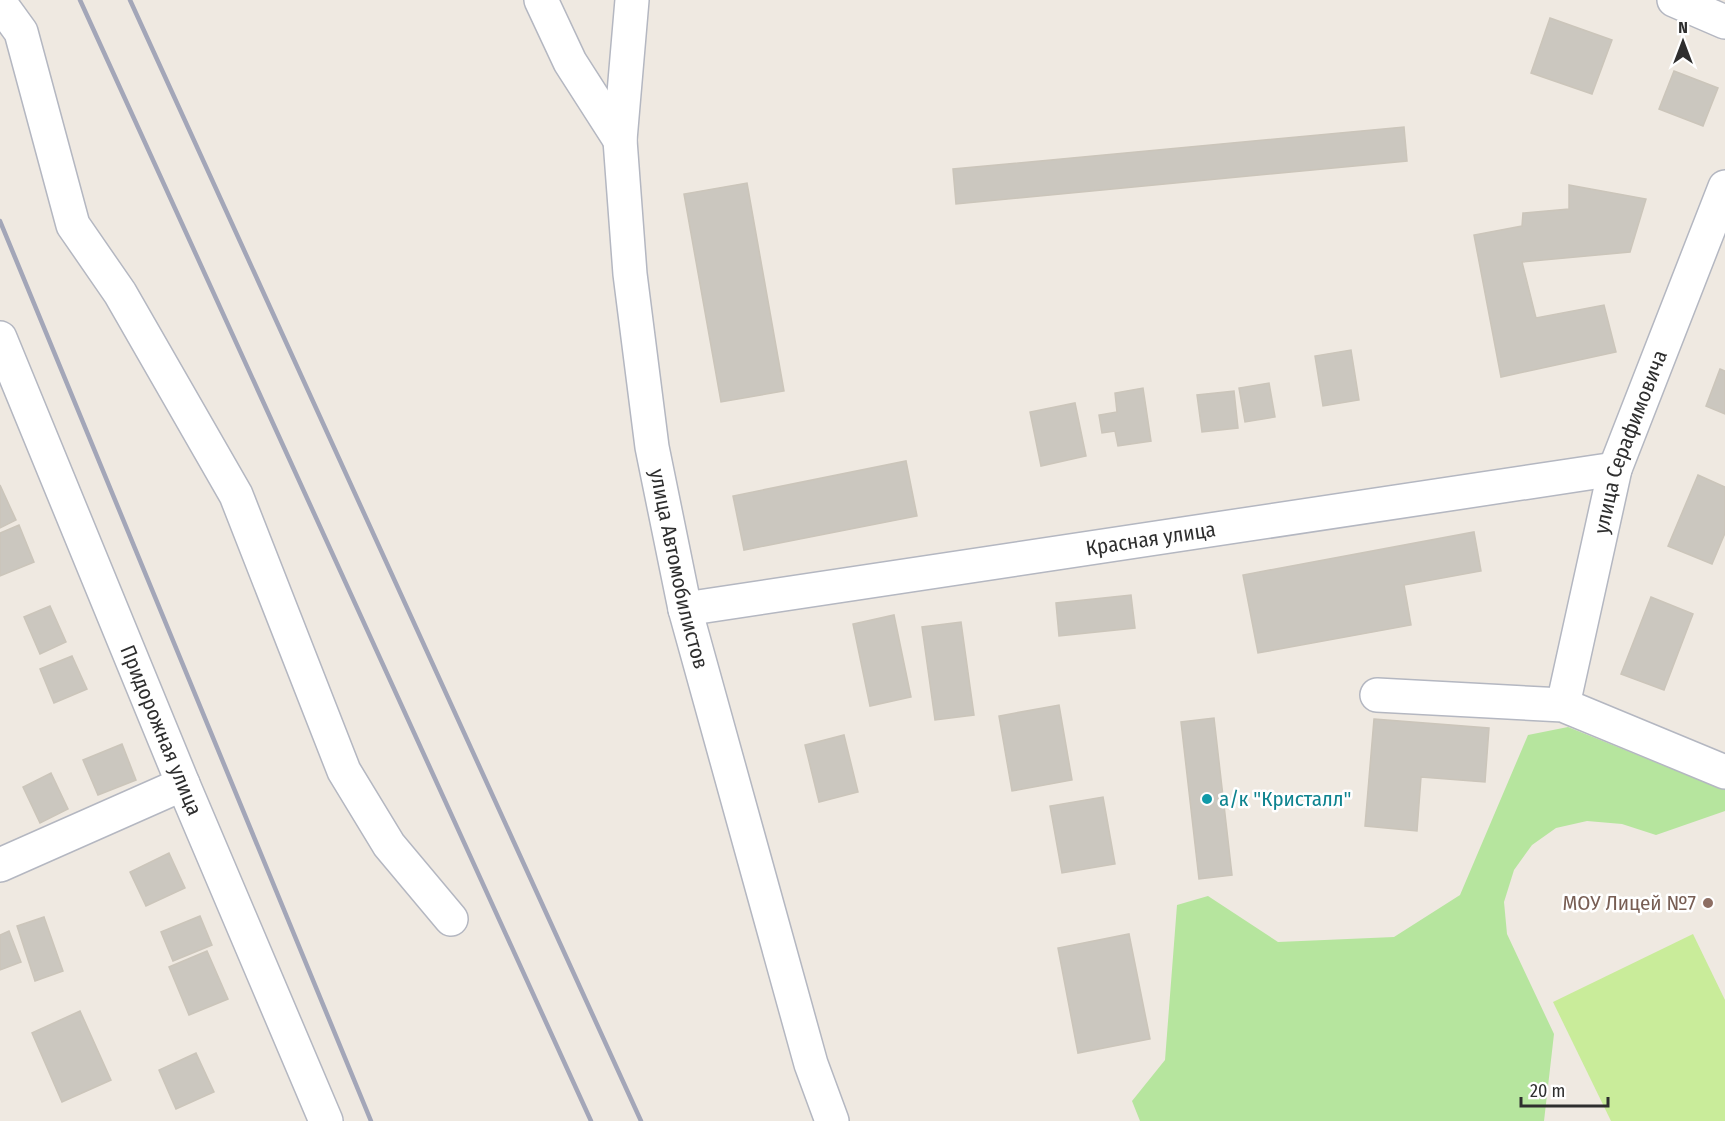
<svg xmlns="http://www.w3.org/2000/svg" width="1725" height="1121" viewBox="0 0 1725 1121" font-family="'Fira Sans Condensed',sans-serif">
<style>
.green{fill:#b6e59e}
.pitch{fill:#c9ec9a}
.building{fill:#cbc7bf;stroke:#cbc5ba;stroke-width:1.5}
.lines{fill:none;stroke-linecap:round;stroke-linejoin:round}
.minor-casing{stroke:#b4b7c1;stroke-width:36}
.minor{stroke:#fff;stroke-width:33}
.rail{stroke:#a3a6b8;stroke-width:4.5}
.culture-dot{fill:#0f9aa8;stroke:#fff;stroke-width:2}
.education-dot{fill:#8d6e63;stroke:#fff;stroke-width:2}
.labels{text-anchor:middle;stroke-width:5;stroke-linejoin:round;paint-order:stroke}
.street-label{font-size:21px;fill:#2e2e2e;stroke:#fff}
.culture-label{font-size:21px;fill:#0d838f;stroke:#fff;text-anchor:start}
.education-label{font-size:21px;fill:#785e54;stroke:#fff;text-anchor:end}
</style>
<rect width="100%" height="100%" fill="#efe9e1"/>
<!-- green -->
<path class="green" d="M1568,727L1725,790V811L1656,835L1622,824L1587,821L1556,828L1532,845L1514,870L1504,902L1507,934L1554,1034L1544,1121H1140L1132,1101L1165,1060L1177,905L1208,896L1278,942L1394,937L1460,895L1528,735Z"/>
<!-- pitch -->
<path class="pitch" d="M1693,934L1725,1000V1121H1611L1553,1002Z"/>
<!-- building -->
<path class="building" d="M1550,18L1612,40L1592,94L1531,73Z
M1674,71L1718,88L1703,126L1659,109Z
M1404,127L1407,161L956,204L953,169Z
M747,183L784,391L721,402L684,194Z
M1569,185L1646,199L1630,252L1522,262L1536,318L1604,305L1616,352L1501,377L1474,235L1522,226L1523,213L1569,209Z
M1351,350L1359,400L1323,406L1315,356Z
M1720,369L1725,371V414L1706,406Z
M1269,383L1275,417L1245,422L1239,388Z
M1143,388L1151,441L1118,446L1115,431L1102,433L1099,415L1117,412L1115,393Z
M1234,391L1238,428L1202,432L1197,395Z
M1075,403L1086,456L1041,466L1030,412Z
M906,461L917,516L744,550L733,496Z
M1698,475L1725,487V533L1712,564L1668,546Z
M0,485L16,520L0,528Z
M19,525L34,562L0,576V533Z
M1474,532L1481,571L1404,585L1411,625L1258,653L1243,575Z
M1131,595L1135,628L1059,636L1056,603Z
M1651,597L1693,614L1664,690L1621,674Z
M50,606L66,642L40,654L24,617Z
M894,615L911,697L870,706L853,624Z
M961,622L974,715L935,720L922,627Z
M72,656L87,689L54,703L40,669Z
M1059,705L1072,780L1012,791L999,716Z
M1214,718L1232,875L1199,879L1181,722Z
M1374,719L1489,728L1485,782L1421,777L1417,831L1365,826Z
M844,735L858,792L819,802L805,745Z
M122,744L136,780L98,795L83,760Z
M51,773L68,809L40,823L23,787Z
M1103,797L1115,864L1062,873L1050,806Z
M169,853L185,888L146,906L130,872Z
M200,916L212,945L173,961L161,932Z
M44,917L63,971L35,981L17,926Z
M9,931L21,962L0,970V935Z
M1129,934L1150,1039L1078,1053L1058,948Z
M207,951L228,999L189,1015L169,967Z
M80,1011L111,1080L62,1102L32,1033Z
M196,1053L214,1092L176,1109L159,1070Z"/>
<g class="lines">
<defs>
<g id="minor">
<path d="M541,0L570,62L620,140"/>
<path id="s1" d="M632,0L620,140L630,274L652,447L685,609L811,1064L832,1121"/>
<path d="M1674,0L1725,22"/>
<path d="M0,3L21,32L73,225L120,293L236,495L344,771L389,845L451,919"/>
<path id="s2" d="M0,338L183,784L326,1121"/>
<path id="s3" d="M685,609L1615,469"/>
<path d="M1377,695L1563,705L1725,772"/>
<path id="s4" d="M1563,705L1615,469L1725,187"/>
<path d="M0,865L183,784"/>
</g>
</defs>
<!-- minor casing -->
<use href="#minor" class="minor-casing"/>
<!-- minor -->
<use href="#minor" class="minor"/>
<!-- rail -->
<path class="rail" d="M80,0L591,1121
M130,0L641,1121
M0,221L371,1121"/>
</g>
<!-- markers -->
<circle class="culture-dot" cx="1207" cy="799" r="6"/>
<circle class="education-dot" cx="1708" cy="903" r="6"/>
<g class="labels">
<!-- street labels -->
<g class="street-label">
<text dy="7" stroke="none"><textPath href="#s4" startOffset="272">улица Серафимовича</textPath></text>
<text dy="7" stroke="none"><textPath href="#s3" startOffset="471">Красная улица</textPath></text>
<text dy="7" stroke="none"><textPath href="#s1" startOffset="574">улица Автомобилистов</textPath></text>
<text dy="7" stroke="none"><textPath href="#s2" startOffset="424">Придорожная улица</textPath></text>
</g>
<!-- culture labels -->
<g class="culture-label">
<text x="1219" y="806">а/к "Кристалл"</text>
</g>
<!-- education labels -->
<g class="education-label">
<text x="1696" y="910">МОУ Лицей №7</text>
</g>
</g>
<!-- north arrow -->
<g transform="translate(1683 42)" stroke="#ffffff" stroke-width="4.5" paint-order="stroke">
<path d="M0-4.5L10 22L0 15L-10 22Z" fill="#2e2e2e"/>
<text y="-9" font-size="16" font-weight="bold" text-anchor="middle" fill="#2e2e2e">N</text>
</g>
<!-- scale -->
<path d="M1521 1097v9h87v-9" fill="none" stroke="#2e2e2e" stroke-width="3"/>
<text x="1530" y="1097" font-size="18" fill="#2e2e2e" stroke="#ffffff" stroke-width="4.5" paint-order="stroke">20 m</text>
</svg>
